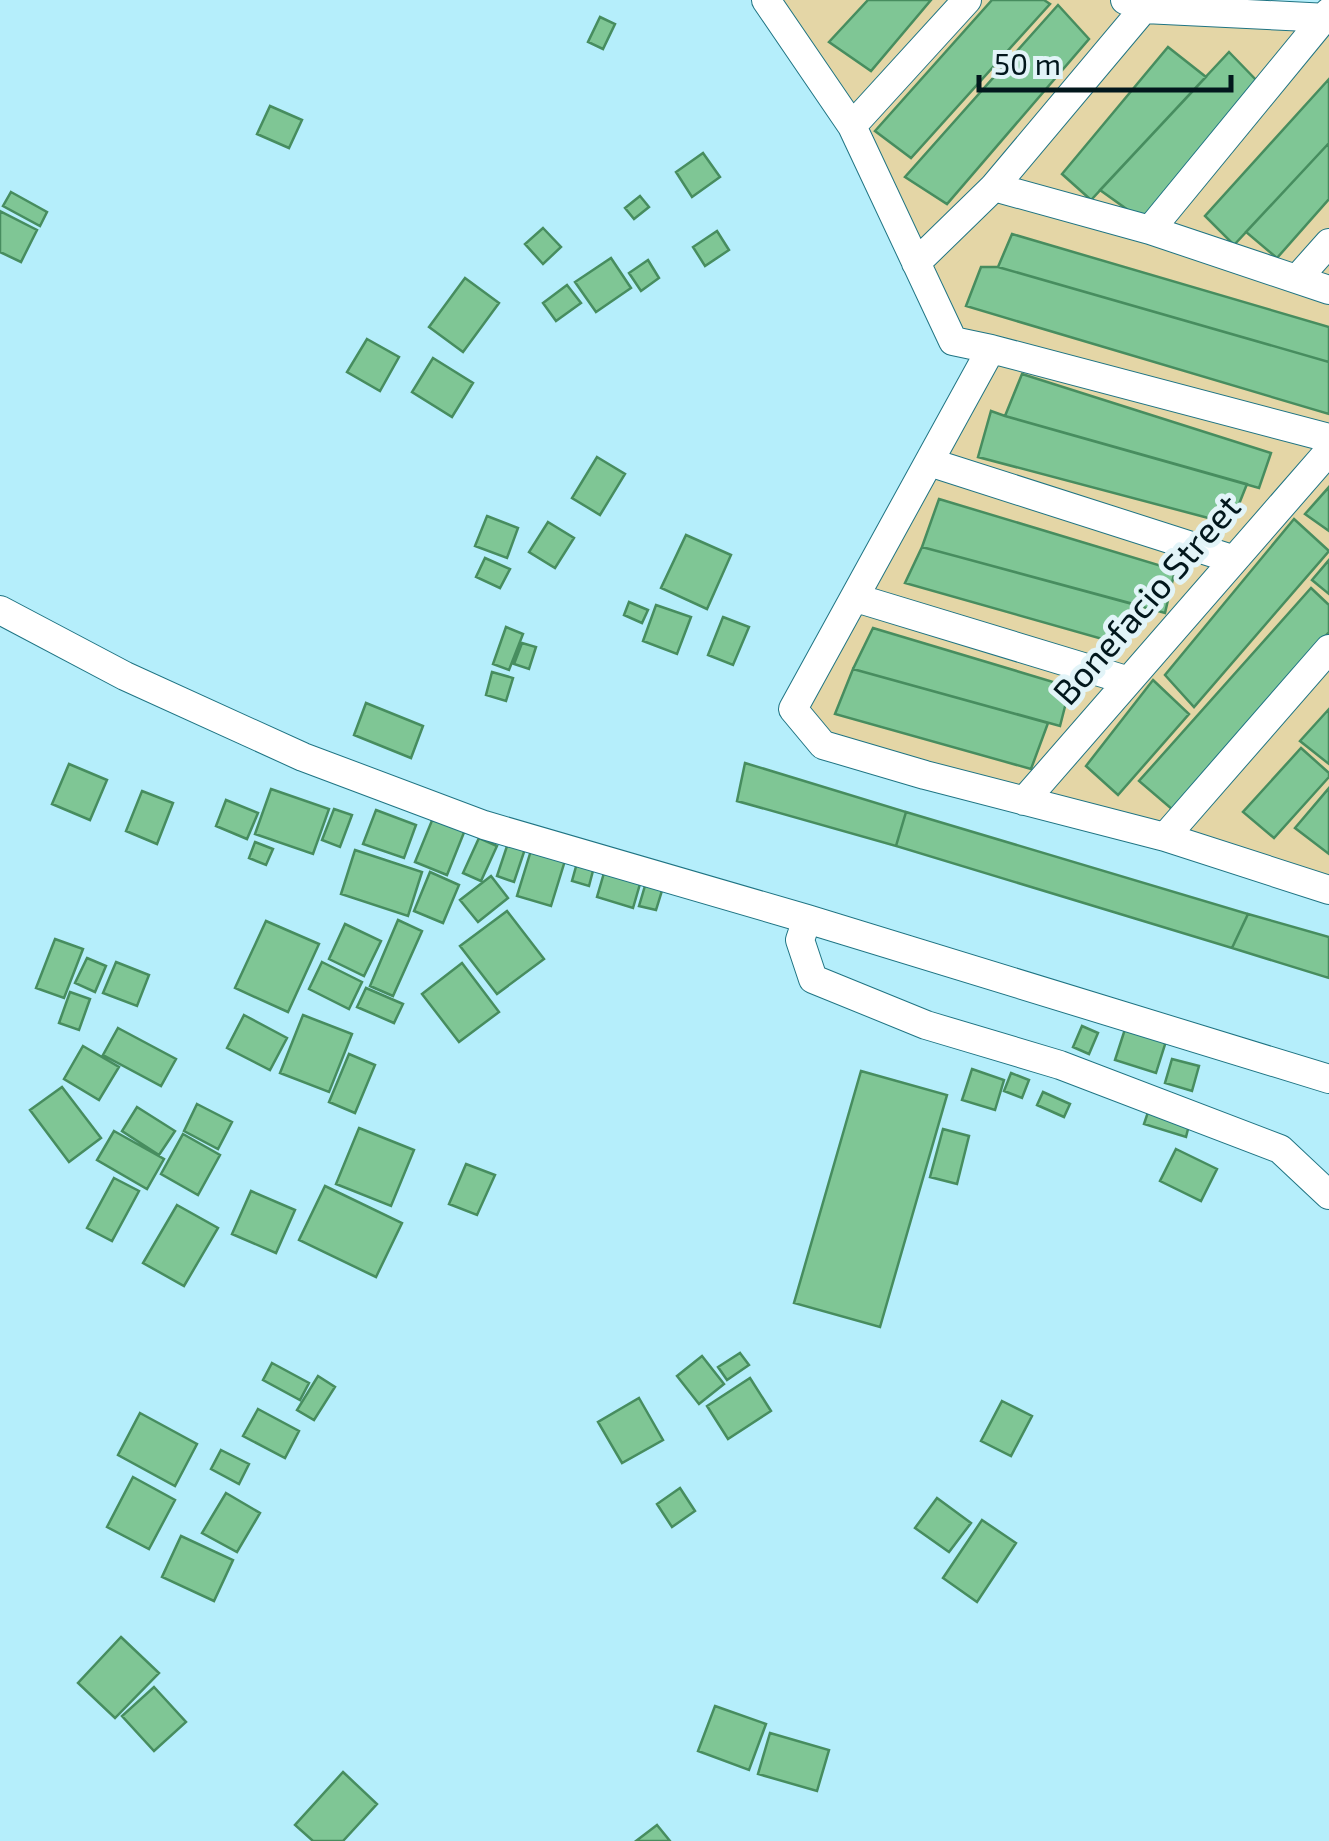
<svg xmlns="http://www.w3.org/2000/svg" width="1329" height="1841" viewBox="0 0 1329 1841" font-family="'Exo 2',sans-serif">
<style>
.green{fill:#e4d6a6}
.building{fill:#7fc695;stroke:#478d5f;stroke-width:2.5}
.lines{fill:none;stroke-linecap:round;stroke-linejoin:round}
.street-casing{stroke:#1f7483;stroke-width:30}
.street{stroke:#fff;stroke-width:28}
.labels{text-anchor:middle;stroke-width:10;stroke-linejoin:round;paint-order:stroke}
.street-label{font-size:35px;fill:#02171c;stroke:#e2f4f8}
</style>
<rect width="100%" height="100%" fill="#b5eefb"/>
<!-- green -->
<path class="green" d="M766,0H1151L1329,18V890L823,745L793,709L991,350L953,341L852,126Z"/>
<!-- building -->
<path class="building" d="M868,0H931L871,71L829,42Z
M992,0H1044L1050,4L911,158L875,131Z
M1058,5L1089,39L947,204L905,177Z
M600,17L615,24L603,49L588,42Z
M1168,47L1206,77L1091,200L1062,174Z
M1229,52L1259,83L1142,220L1100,190Z
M1329,79V143L1234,245L1205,216Z
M270,106L302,120L289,148L257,134Z
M1329,143V199L1277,258L1246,232Z
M703,153L720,177L692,197L676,172Z
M11,192L47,212L40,226L3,206Z
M640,196L649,207L634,219L625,208Z
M0,211L37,230L21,262L0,252Z
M543,228L561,247L543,264L525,244Z
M717,231L729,250L705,266L693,247Z
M1012,234L1329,327V362L998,267Z
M611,258L631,288L596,312L575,282Z
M648,260L659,278L641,291L629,273Z
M981,267H998L1329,362V414L966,306Z
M465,278L499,303L463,352L429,327Z
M567,285L581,303L556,321L543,303Z
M367,339L399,357L380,391L347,372Z
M433,358L473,383L452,417L412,392Z
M1022,374L1271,453L1259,488L1005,416Z
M991,411L1005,416L1247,484L1231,524L978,457Z
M597,457L625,474L600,515L572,498Z
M1329,487V531L1305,514Z
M939,499L1175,570L1165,613L922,547Z
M487,516L518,528L507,558L475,546Z
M1294,519L1329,551L1194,707L1165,675Z
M548,522L574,538L555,568L529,552Z
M686,535L731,555L707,609L661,588Z
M922,547L1134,604L1120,644L905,583Z
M485,558L510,569L500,588L476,577Z
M1329,560V594L1312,580Z
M1311,588L1329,605V632L1173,810L1139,781Z
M629,602L648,610L642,623L624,615Z
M656,605L691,617L677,654L643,641Z
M723,617L749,627L733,665L708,655Z
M506,627L523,634L509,670L493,664Z
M873,628L1070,687L1060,726L853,669Z
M522,643L536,647L529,669L514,664Z
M853,669L1048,723L1031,769L835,714Z
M492,672L513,678L506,701L486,695Z
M1153,680L1189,714L1118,795L1086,766Z
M366,703L423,726L411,758L354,735Z
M1329,709V764L1300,741Z
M1301,748L1329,773V777L1274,838L1243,812Z
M745,763L906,812L896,846L737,801Z
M69,764L107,780L90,820L52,804Z
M1329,788V854L1295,828Z
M271,789L329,809L313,854L255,834Z
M142,791L173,803L157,844L126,831Z
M226,800L258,813L247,839L216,826Z
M334,809L352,815L340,847L322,840Z
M376,810L416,825L404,858L363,844Z
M906,812L1248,914L1232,948L896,846Z
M433,818L465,830L447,875L415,862Z
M479,838L497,846L481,881L463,873Z
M255,842L273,849L266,865L249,858Z
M508,843L525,849L514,882L497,876Z
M533,844L567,854L551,906L517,896Z
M355,850L422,872L408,916L341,894Z
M577,863L594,867L589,886L572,881Z
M606,866L642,877L633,908L597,897Z
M430,872L459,885L443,923L414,911Z
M491,876L508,898L478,922L460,900Z
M647,879L664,884L656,910L639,906Z
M507,911L544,959L497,994L460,946Z
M1248,914L1329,937V978L1232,948Z
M398,920L422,931L393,996L370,986Z
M266,921L319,944L288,1012L235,988Z
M345,924L381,941L364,976L329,959Z
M55,939L83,949L64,998L36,988Z
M87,958L106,966L95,992L75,983Z
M116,962L149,975L137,1006L103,993Z
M322,962L362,982L349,1009L309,989Z
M462,963L499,1012L459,1042L422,994Z
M366,988L403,1004L394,1023L357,1007Z
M70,992L90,999L79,1030L59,1023Z
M244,1015L287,1038L270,1070L227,1048Z
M303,1015L352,1034L329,1092L280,1073Z
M1082,1026L1098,1033L1089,1054L1073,1047Z
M1126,1026L1167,1038L1156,1073L1115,1060Z
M118,1028L176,1059L161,1086L103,1055Z
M83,1046L119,1067L99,1100L64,1079Z
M349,1054L375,1065L355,1113L329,1102Z
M1172,1059L1199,1066L1192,1091L1165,1083Z
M972,1069L1004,1080L995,1110L962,1100Z
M861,1071L947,1095L880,1327L794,1303Z
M1011,1073L1029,1080L1022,1098L1004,1091Z
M62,1087L101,1138L69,1162L30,1110Z
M1043,1092L1070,1104L1064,1117L1037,1105Z
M197,1104L232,1122L218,1149L184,1131Z
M137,1107L175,1131L159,1155L122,1131Z
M1148,1112L1189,1125L1186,1137L1144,1124Z
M359,1128L414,1150L391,1206L336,1184Z
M943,1129L969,1136L957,1184L930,1177Z
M114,1131L164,1159L147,1189L97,1160Z
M183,1134L220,1155L198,1195L161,1174Z
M1176,1149L1217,1169L1201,1201L1160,1181Z
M466,1164L495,1175L477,1215L449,1204Z
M114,1178L139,1191L112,1241L87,1228Z
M325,1186L402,1223L376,1277L299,1240Z
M251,1191L295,1210L276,1253L232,1234Z
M177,1205L218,1228L184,1286L143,1263Z
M740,1353L749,1365L727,1380L718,1367Z
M702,1356L724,1384L699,1404L677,1376Z
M272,1363L309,1383L300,1400L263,1380Z
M318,1376L335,1387L314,1420L297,1410Z
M750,1378L771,1411L728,1439L707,1406Z
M639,1398L663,1440L622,1463L598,1422Z
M1002,1401L1032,1416L1011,1456L981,1441Z
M258,1409L299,1431L285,1458L243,1436Z
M140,1413L197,1444L175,1486L118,1455Z
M221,1450L249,1464L239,1484L211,1469Z
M133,1477L175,1500L149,1549L107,1527Z
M680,1488L695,1511L672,1527L657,1504Z
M226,1493L260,1513L237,1552L202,1533Z
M937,1498L971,1523L949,1552L915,1528Z
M982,1520L1016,1543L977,1602L943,1578Z
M181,1536L233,1560L214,1601L162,1577Z
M121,1637L159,1673L115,1718L78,1683Z
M154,1687L186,1722L154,1751L122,1716Z
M715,1706L766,1724L749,1770L698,1751Z
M770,1733L829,1750L817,1791L758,1774Z
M343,1772L377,1804L343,1841H313L295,1825Z
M657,1825L670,1841H636Z"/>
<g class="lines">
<defs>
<path id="street" d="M766,0L852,126L953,341L991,349L793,709L823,745L925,775L1165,837L1329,890
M1125,0L1144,9L1329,18
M852,126L967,0
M994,187L1150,230L1329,290
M1150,230L1329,12
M916,263L994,187L1151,0
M1297,279L1329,243
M991,349L1329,438
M929,462L1232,559
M856,598L1126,680
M0,610L125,676L303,757L484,825L807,919L1329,1079
M1024,801L1329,451
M1165,837L1329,649
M807,919L800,940L813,979L926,1025L1060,1065L1280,1149L1329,1195"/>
</defs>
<!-- street casing -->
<use href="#street" class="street-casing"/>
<!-- street -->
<use href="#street" class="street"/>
</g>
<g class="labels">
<!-- street labels -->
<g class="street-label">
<text transform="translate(1147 600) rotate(-49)" y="12">Bonefacio Street</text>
</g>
</g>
<!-- scale -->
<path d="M979 75v15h252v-15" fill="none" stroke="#02171c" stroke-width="5"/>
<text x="994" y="75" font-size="30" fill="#02171c" stroke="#e2f4f8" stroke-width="8" paint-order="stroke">50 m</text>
</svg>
